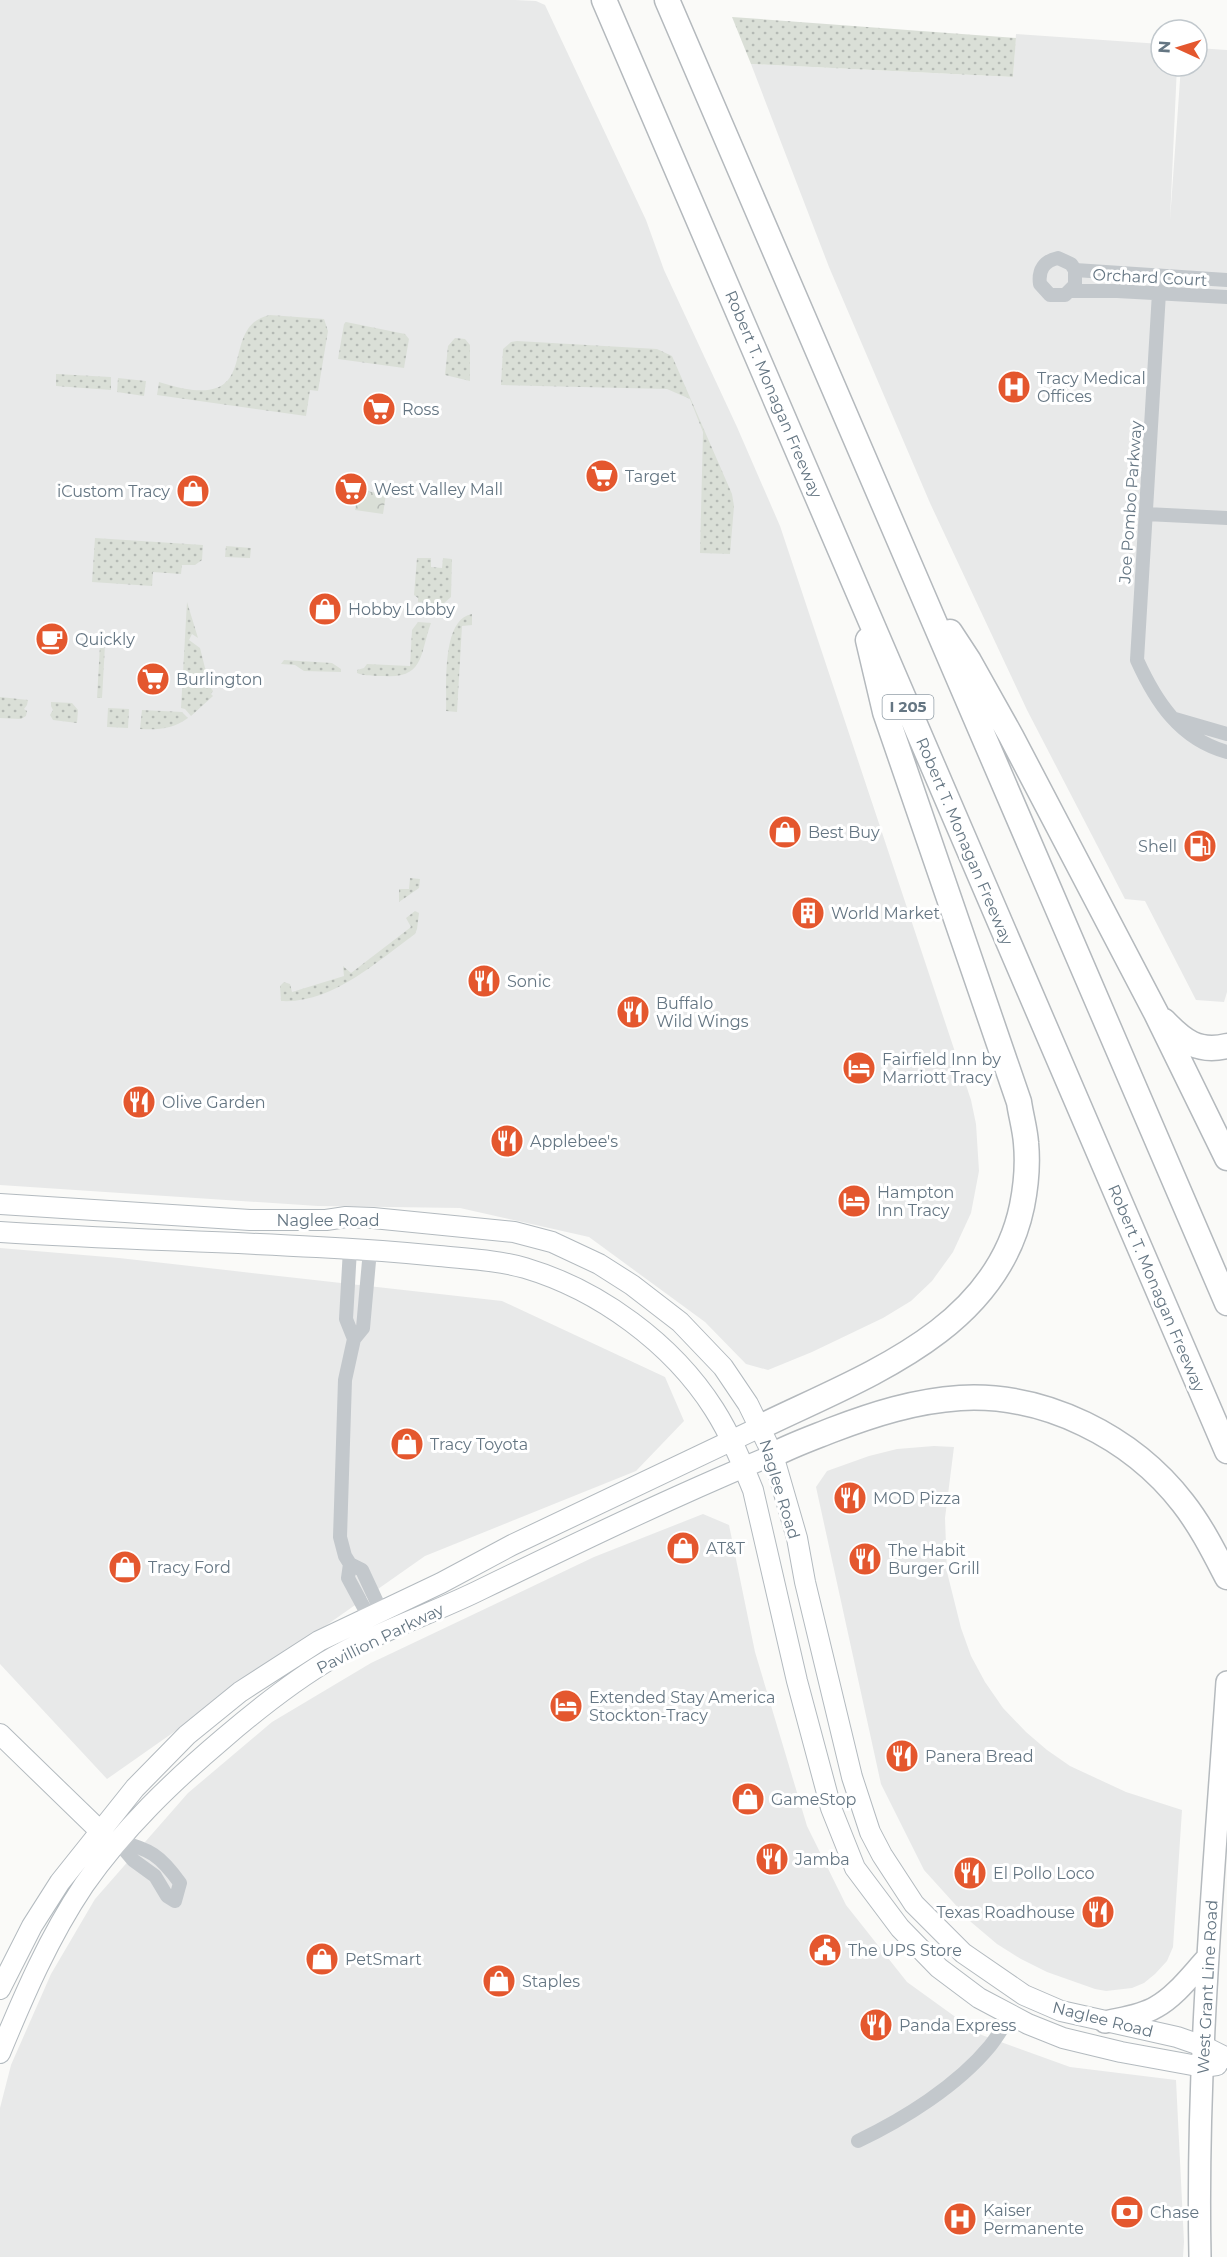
<svg xmlns="http://www.w3.org/2000/svg" width="1227" height="2257" viewBox="0 0 1227 2257" font-family="Montserrat,sans-serif">
<style>
.built{fill:#e8e9e9}
.grass{fill:url(#grass-dots)}
.forest{fill:url(#forest-crowns)}
.lines{fill:none;stroke-linecap:round;stroke-linejoin:round}
.secondary-casing{stroke:#b3babf;stroke-width:22}
.primary-casing{stroke:#b5babe;stroke-width:24}
.highway-casing{stroke:#b4b9bd;stroke-width:27}
.street{stroke:#c3c8cc;stroke-width:14}
.secondary{stroke:#fff;stroke-width:20}
.primary{stroke:#fff;stroke-width:21}
.highway{stroke:#fff;stroke-width:24}
.labels{text-anchor:middle;stroke-width:6;stroke-linejoin:round;paint-order:stroke}
.shield{fill:#fff;stroke:#939fa8;stroke-width:1.5}
.shield-label{font-size:15px;font-weight:bold;fill:#657683}
.street-label{font-size:16px;fill:#657683;stroke:#fff}
.poi-label{font-size:16px;fill:#657683;stroke:#fff;text-anchor:start}
</style>
<defs>
<pattern id="grass-dots" width="8" height="8" patternUnits="userSpaceOnUse" patternTransform="scale(1.5)"><rect width="8" height="8" fill="#dadfd7"/><path d="M2 2h.1M6 6h.1" fill="none" stroke="#b4b9b4" stroke-width="1.8" stroke-linecap="round"/></pattern>
<pattern id="forest-crowns" width="20" height="18" patternUnits="userSpaceOnUse" patternTransform="scale(1.5)"><rect width="20" height="18" fill="#dadfd7"/><path d="M2 6a3 3 0 1 1 6 0M12 15a3 3 0 1 1 6 0" fill="none" stroke="#b4b9b4"/></pattern>
</defs>
<rect width="100%" height="100%" fill="#fafaf8"/>
<!-- built -->
<path class="built" d="M0,0H515L536,1L545,5L646,220L664,270L737,427L780,526L971,1100L976,1124L979,1171L971,1213L953,1252L932,1281L911,1301L883,1318L812,1352L768,1370L746,1364L705,1322L589,1237L460,1208L318,1206L0,1185Z
M1016,34L1161,44V66H1177L1170,220L1181,66H1197V48L1227,50V992L1224,1002L1196,1000L1145,901L1125,899L1027,710L930,503L829,267L751,64L1013,77Z
M0,1248L119,1258L502,1301L665,1377L684,1421L636,1471L425,1556L107,1779L0,1664Z
M934,1446L954,1447L945,1518L947,1572L961,1628L971,1656L985,1682L1003,1708L1026,1732L1047,1750L1070,1766L1126,1792L1182,1810L1173,1947L1167,1961L1155,1974L1144,1983L1132,1988L1106,1991L1095,1989L1047,1972L1021,1959L997,1944L971,1922L924,1870L881,1784L816,1487L827,1471L869,1456L897,1449Z
M703,1514L729,1525L755,1652L807,1826L846,1905L907,1982L979,2034L1070,2067L1176,2080L1184,2242L1183,2257H0V2108L11,2065L51,1974L95,1899L188,1793L272,1722L371,1663L594,1557Z"/>
<!-- grass -->
<path class="grass" d="M732,17L1016,38L1013,77L751,64Z
M270,315L324,319L328,331L318,391L310,390L306,416L157,395L159,382C271,418 213,327 270,315Z
M346,322L405,334L409,339L404,368L338,359L344,324Z
M455,338L465,339L470,345V381L445,375L448,346Z
M517,341L657,349L672,356L732,494L734,506L730,554L700,553L703,432L690,399L667,389L501,385L503,349L511,342Z
M56,374L111,377V390L56,386Z
M118,378L146,381L144,396L117,392Z
M95,538L203,545L202,560L195,565H182L181,574L153,572L152,586L92,582Z
M226,546L251,548L250,558L225,557Z
M417,558H431V567L442,568L443,558L452,559L451,597L443,604L418,602V598L414,595Z
M187,602L198,638L192,634L189,640L200,648L205,668L213,679L208,684L213,691L211,694L213,696L191,716L185,709L181,708Z
M472,614V625L462,626L457,712L446,711C447,687 441,619 472,614Z
M418,622L431,623C420,652 425,679 384,676C375,676 364,676 357,673V670L364,668L367,664L410,666L412,630Z
M100,645H105L102,698H97Z
M284,660L332,663L341,669V672L304,671L295,665L281,664Z
M0,697L28,700L27,705L24,709L27,711L26,716L21,719L0,718Z
M51,702L72,703L78,710L77,723L53,720L50,715L53,710L51,706Z
M108,708L129,709L128,728L107,727Z
M142,710L182,712L188,718C173,729 159,730 140,729Z
M410,878L420,879L419,888L399,902V889H409Z
M415,911L419,913L417,929L415,934C376,962 332,1004 281,1001L280,986L284,982L290,984L292,992L344,976L343,966L351,973L411,927L406,918Z"/>
<!-- forest -->
<path class="forest" d="M358,490L386,494L383,514L355,510Z"/>
<g class="lines">
<defs>
<path id="secondary" d="M0,1204L250,1220H326L346,1217L373,1218L514,1232L552,1242L599,1264L632,1285L680,1322L723,1367L748,1404L773,1455L797,1538L805,1582L852,1777L870,1832L882,1855L914,1904L963,1953L1024,1995L1061,2011L1177,2037L1203,2046L1227,2058
M0,1232C106,1239 211,1241 317,1247C358,1249 399,1252 439,1256C468,1259 497,1260 525,1268C599,1290 672,1343 714,1409C730,1434 742,1463 753,1490L797,1681L831,1808L855,1868L900,1928L939,1968L979,1998L1028,2024L1063,2038L1121,2052L1203,2067L1217,2065
M0,1734L100,1831
M0,1989L32,1926L60,1882L135,1788L187,1735L240,1692L319,1641L441,1583L512,1545L760,1427
M0,2053C24,1995 49,1937 84,1885C123,1829 172,1782 224,1738C259,1708 294,1680 334,1657C381,1630 434,1613 482,1589C579,1542 674,1496 773,1455"/>
<path id="primary" d="M1105,2022C1122,2018 1141,2016 1156,2007C1176,1996 1192,1974 1208,1957
M1200,2257C1196,2065 1214,1874 1227,1682"/>
<path id="highway" d="M604,0L1227,1451
M667,0L1227,1303
M950,632L969,661L1011,736L1156,1013L1227,1158
M1164,1021C1183,1041 1198,1053 1227,1046
M760,1427C862,1377 996,1332 1022,1206C1026,1186 1028,1164 1026,1143C1025,1129 1021,1116 1019,1102L885,712L868,640
M773,1455C792,1445 812,1438 832,1430C874,1414 915,1401 960,1398C1045,1393 1132,1437 1183,1503C1201,1526 1214,1552 1227,1577"/>
</defs>
<!-- secondary casing -->
<use href="#secondary" class="secondary-casing"/>
<!-- primary casing -->
<use href="#primary" class="primary-casing"/>
<!-- highway casing -->
<use href="#highway" class="highway-casing"/>
<!-- street -->
<path class="street" d="M1075,270V285L1065,295H1050L1040,284C1038,270 1044,261 1058,258L1071,264L1075,270L1227,280
M1160,276L1137,660C1156,702 1180,739 1227,752
M1071,291H1117L1227,297
M1146,514L1227,518
M1175,719L1227,734
M350,1249L346,1319L354,1339
M370,1250L363,1328L354,1339L345,1380L340,1537L345,1556L350,1564L362,1570L381,1611
M350,1564L348,1578L369,1617
M111,1838L117,1841L133,1860L155,1876L167,1896L175,1901L180,1883C160,1855 150,1849 117,1841
M858,2141C904,2119 957,2086 990,2046C998,2036 1004,2025 1011,2015"/>
<!-- secondary -->
<use href="#secondary" class="secondary"/>
<!-- primary -->
<use href="#primary" class="primary"/>
<!-- highway -->
<use href="#highway" class="highway"/>
</g>
<!-- icons -->
<defs>
<symbol id="hospital-disc" viewBox="-11 -11 22 22"><circle r="9.5" fill="#e4572e" stroke="#fff"/><path d="M-5-5h3v3.5h4V-5h3V5h-3V1.5h-4V5h-3Z" fill="#fff"/></symbol>
<symbol id="supermarket-disc" viewBox="-11 -11 22 22"><circle r="9.5" fill="#e4572e" stroke="#fff"/><path d="M-6-5.5h2.5l.6 2H6L4.5 2H-2.5L-4.4-4H-6ZM-1.5 3.2a1.3 1.3 0 1 0 .1 0ZM3 3.2a1.3 1.3 0 1 0 .1 0Z" fill="#fff"/></symbol>
<symbol id="shop-disc" viewBox="-11 -11 22 22"><circle r="9.5" fill="#e4572e" stroke="#fff"/><path d="M-5-2.5h2.3a2.7 3.5 0 0 1 5.4 0H5L5.5 6h-11ZM-1.5-2.5h3a1.5 2.3 0 0 0-3 0Z" fill="#fff"/></symbol>
<symbol id="cafe-disc" viewBox="-11 -11 22 22"><circle r="9.5" fill="#e4572e" stroke="#fff"/><path d="M-5.5-4.5H6V0H3Q3 3.5 0 3.5H-2.5Q-5.5 3.5-5.5 0ZM3-3.2v2h1.7v-2ZM-6 4.5H4V6H-6Z" fill="#fff"/></symbol>
<symbol id="fuel-disc" viewBox="-11 -11 22 22"><circle r="9.5" fill="#e4572e" stroke="#fff"/><path d="M-5.5-6h7V0h2V4h1.3V-2.5L3-4.5l.8-.8L6-3V5H2.5V1h-1V6h-7ZM-4.2-4.7v3.2H.2V-4.7Z" fill="#fff"/></symbol>
<symbol id="building-disc" viewBox="-11 -11 22 22"><circle r="9.5" fill="#e4572e" stroke="#fff"/><path d="M-4-6H4V6H1V3H-1V6H-4ZM-2.5-4.3h1.7v1.8h-1.7ZM.8-4.3h1.7v1.8H.8ZM-2.5-1h1.7V.8h-1.7ZM.8-1h1.7V.8H.8Z" fill="#fff"/></symbol>
<symbol id="restaurant-disc" viewBox="-11 -11 22 22"><circle r="9.5" fill="#e4572e" stroke="#fff"/><path d="M-5-6h1v4h1v-4h1v4h1v-4h1v5L-1.5 .5V6h-2V.5L-5-1ZM5-6V6H3V1.5H1.5Q1.5-4 5-6Z" fill="#fff"/></symbol>
<symbol id="hotel-disc" viewBox="-11 -11 22 22"><circle r="9.5" fill="#e4572e" stroke="#fff"/><path d="M-6-4.5h1.5V1H6V5H4.5V3h-9V5H-6ZM-4 0a1.8 1.8 0 1 1 3.6 0ZM.5 0V-2.5h3Q6-2.5 6 0Z" fill="#fff"/></symbol>
<symbol id="civic-disc" viewBox="-11 -11 22 22"><circle r="9.5" fill="#e4572e" stroke="#fff"/><path d="M-.6-6.5H3V-4.5H.6V-3L4-1V1h2V6H-6V1h2V-1L-.6-3ZM-1.2 2.5V6h2.4V2.5Z" fill="#fff"/></symbol>
<symbol id="bank-disc" viewBox="-11 -11 22 22"><circle r="9.5" fill="#e4572e" stroke="#fff"/><path d="M-6-4H6V4H-6ZM0-2.3a2.3 2.3 0 1 0 0 4.6a2.3 2.3 0 1 0 0-4.6Z" fill="#fff"/></symbol>
</defs>
<g fill-rule="evenodd">
<use href="#hospital-disc" x="995" y="368" width="38" height="38"/>
<use href="#supermarket-disc" x="360" y="390" width="38" height="38"/>
<use href="#supermarket-disc" x="583" y="457" width="38" height="38"/>
<use href="#supermarket-disc" x="332" y="470" width="38" height="38"/>
<use href="#shop-disc" x="174" y="472" width="38" height="38"/>
<use href="#shop-disc" x="306" y="590" width="38" height="38"/>
<use href="#cafe-disc" x="33" y="620" width="38" height="38"/>
<use href="#supermarket-disc" x="134" y="660" width="38" height="38"/>
<use href="#shop-disc" x="766" y="813" width="38" height="38"/>
<use href="#fuel-disc" x="1181" y="827" width="38" height="38"/>
<use href="#building-disc" x="789" y="894" width="38" height="38"/>
<use href="#restaurant-disc" x="465" y="962" width="38" height="38"/>
<use href="#restaurant-disc" x="614" y="993" width="38" height="38"/>
<use href="#hotel-disc" x="840" y="1049" width="38" height="38"/>
<use href="#restaurant-disc" x="120" y="1083" width="38" height="38"/>
<use href="#restaurant-disc" x="488" y="1122" width="38" height="38"/>
<use href="#hotel-disc" x="835" y="1182" width="38" height="38"/>
<use href="#shop-disc" x="388" y="1425" width="38" height="38"/>
<use href="#restaurant-disc" x="831" y="1479" width="38" height="38"/>
<use href="#shop-disc" x="664" y="1529" width="38" height="38"/>
<use href="#restaurant-disc" x="846" y="1540" width="38" height="38"/>
<use href="#shop-disc" x="106" y="1548" width="38" height="38"/>
<use href="#hotel-disc" x="547" y="1687" width="38" height="38"/>
<use href="#restaurant-disc" x="883" y="1737" width="38" height="38"/>
<use href="#shop-disc" x="729" y="1780" width="38" height="38"/>
<use href="#restaurant-disc" x="753" y="1840" width="38" height="38"/>
<use href="#restaurant-disc" x="951" y="1854" width="38" height="38"/>
<use href="#restaurant-disc" x="1079" y="1893" width="38" height="38"/>
<use href="#civic-disc" x="806" y="1931" width="38" height="38"/>
<use href="#shop-disc" x="303" y="1940" width="38" height="38"/>
<use href="#shop-disc" x="480" y="1962" width="38" height="38"/>
<use href="#restaurant-disc" x="857" y="2006" width="38" height="38"/>
<use href="#bank-disc" x="1108" y="2193" width="38" height="38"/>
<use href="#hospital-disc" x="941" y="2200" width="38" height="38"/>
</g>
<g class="labels">
<!-- shield labels -->
<rect class="shield" x="882.5" y="695" width="51" height="24" rx="4.5"/>
<g class="shield-label">
<text x="908" y="712">I 205</text>
</g>
<!-- street labels -->
<g class="street-label">
<text transform="translate(1150 277) rotate(3)" y="6">Orchard Court</text>
<text transform="translate(774 394) rotate(67)" y="6">Robert T. Monagan Freeway</text>
<text transform="translate(1130 502) rotate(-86)" y="6">Joe Pombo Parkway</text>
<text transform="translate(965 841) rotate(67)" y="6">Robert T. Monagan Freeway</text>
<text x="328" y="1226">Naglee Road</text>
<text transform="translate(1157 1288) rotate(67)" y="6">Robert T. Monagan Freeway</text>
<text transform="translate(780 1489) rotate(73)" y="6">Naglee Road</text>
<text transform="translate(380 1638) rotate(-26)" y="6">Pavillion Parkway</text>
<text transform="translate(1207 1987) rotate(-87)" y="6">West Grant Line Road</text>
<text transform="translate(1103 2019) rotate(14)" y="6">Naglee Road</text>
</g>
<!-- poi labels -->
<g class="poi-label">
<text x="1037" y="384">Tracy Medical<tspan x="1037" dy="18">Offices</tspan></text>
<text x="402" y="415">Ross</text>
<text x="625" y="482">Target</text>
<text x="374" y="495">West Valley Mall</text>
<text x="170" y="497" text-anchor="end">iCustom Tracy</text>
<text x="348" y="615">Hobby Lobby</text>
<text x="75" y="645">Quickly</text>
<text x="176" y="685">Burlington</text>
<text x="808" y="838">Best Buy</text>
<text x="1177" y="852" text-anchor="end">Shell</text>
<text x="831" y="919">World Market</text>
<text x="507" y="987">Sonic</text>
<text x="656" y="1009">Buffalo<tspan x="656" dy="18">Wild Wings</tspan></text>
<text x="882" y="1065">Fairfield Inn by<tspan x="882" dy="18">Marriott Tracy</tspan></text>
<text x="162" y="1108">Olive Garden</text>
<text x="530" y="1147">Applebee's</text>
<text x="877" y="1198">Hampton<tspan x="877" dy="18">Inn Tracy</tspan></text>
<text x="430" y="1450">Tracy Toyota</text>
<text x="873" y="1504">MOD Pizza</text>
<text x="706" y="1554">AT&amp;T</text>
<text x="888" y="1556">The Habit<tspan x="888" dy="18">Burger Grill</tspan></text>
<text x="148" y="1573">Tracy Ford</text>
<text x="589" y="1703">Extended Stay America<tspan x="589" dy="18">Stockton-Tracy</tspan></text>
<text x="925" y="1762">Panera Bread</text>
<text x="771" y="1805">GameStop</text>
<text x="795" y="1865">Jamba</text>
<text x="993" y="1879">El Pollo Loco</text>
<text x="1075" y="1918" text-anchor="end">Texas Roadhouse</text>
<text x="848" y="1956">The UPS Store</text>
<text x="345" y="1965">PetSmart</text>
<text x="522" y="1987">Staples</text>
<text x="899" y="2031">Panda Express</text>
<text x="983" y="2216">Kaiser<tspan x="983" dy="18">Permanente</tspan></text>
<text x="1150" y="2218">Chase</text>
</g>
</g>
<!-- north arrow -->
<g transform="translate(1179 48) rotate(274)"><circle r="28" fill="#ffffff" stroke="#c1c8cd" stroke-width="1.5"/>
<path d="M0-4.5L10 22L0 15L-10 22Z" fill="#e4572e"/>
<text y="-9" font-size="16" font-weight="bold" text-anchor="middle" fill="#657683">N</text>
</g>
</svg>
